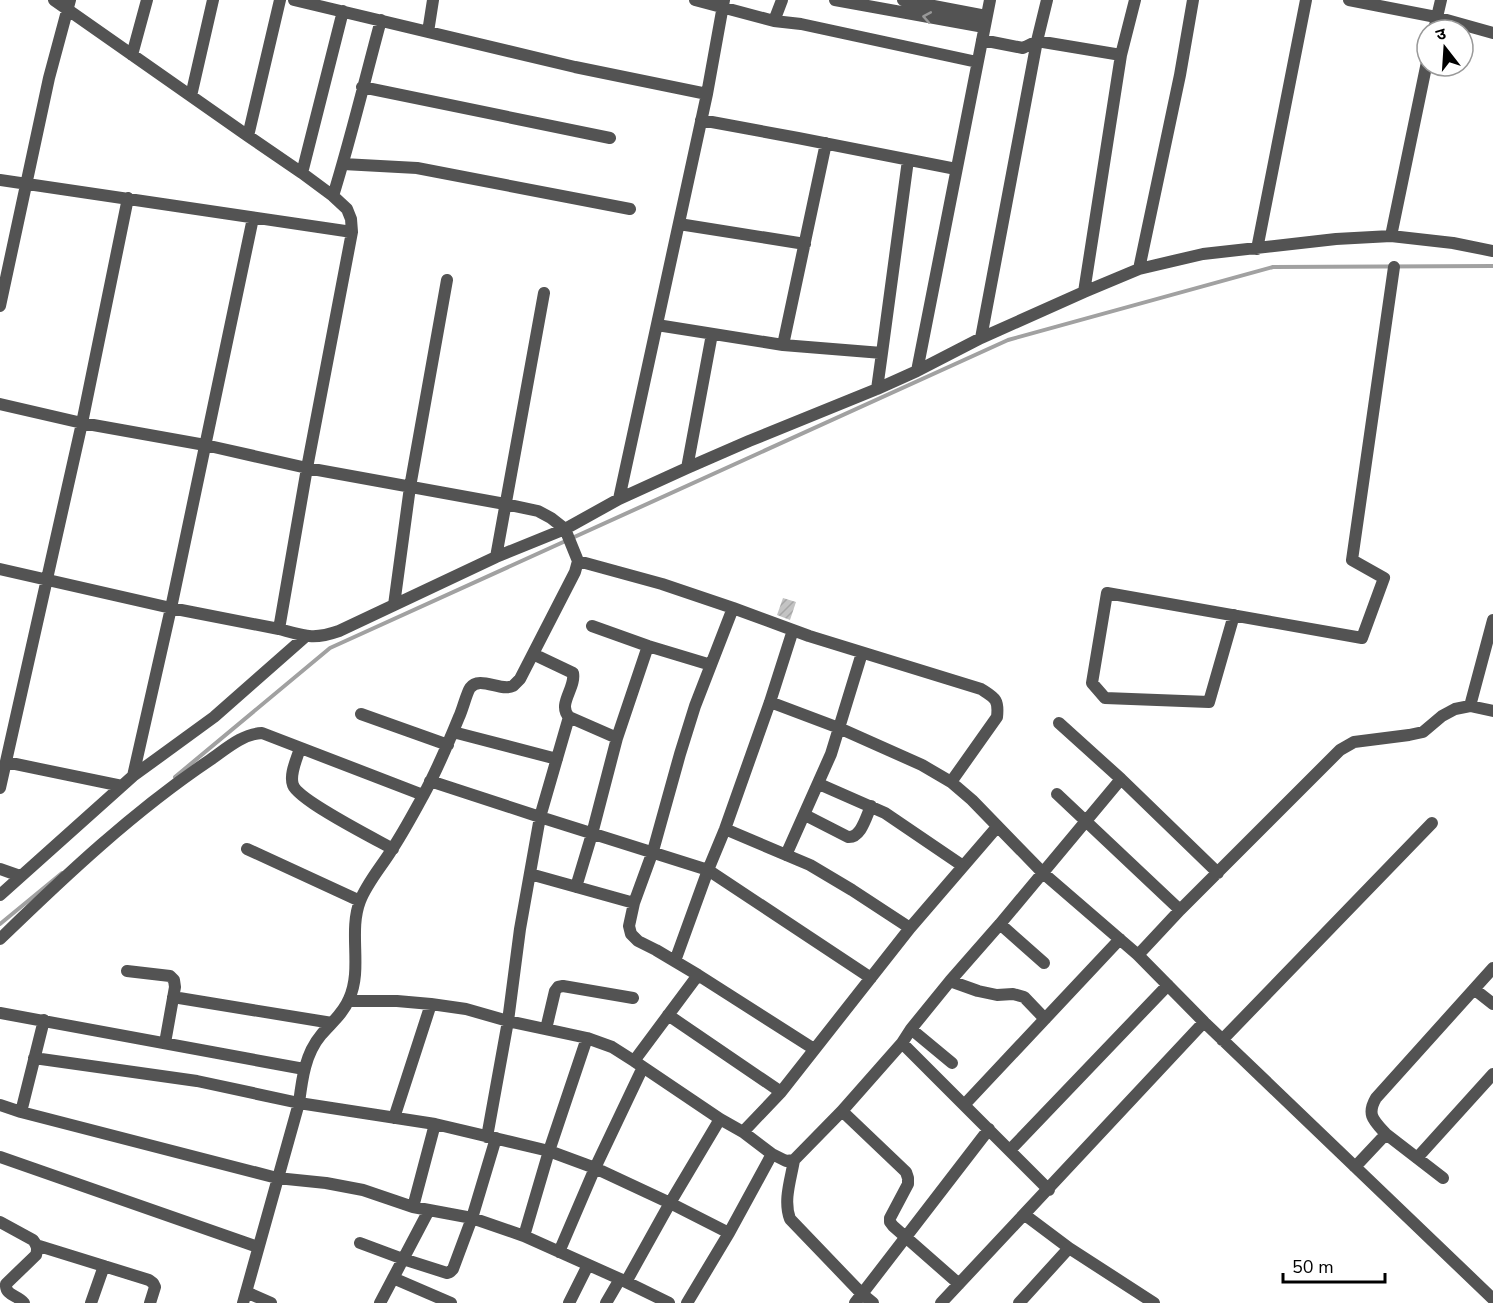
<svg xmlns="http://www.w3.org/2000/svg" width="1493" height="1303" viewBox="0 0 1493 1303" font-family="'Nunito Sans','Noto Sans Devanagari',sans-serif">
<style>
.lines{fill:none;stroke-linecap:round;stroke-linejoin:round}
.stream{stroke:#a1a1a1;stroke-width:4}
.building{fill:url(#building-hatch)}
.street{stroke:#535353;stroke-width:12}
.oneway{stroke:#989898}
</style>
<defs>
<pattern id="building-hatch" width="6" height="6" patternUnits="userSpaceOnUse" patternTransform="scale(1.5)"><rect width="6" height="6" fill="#c3c3c3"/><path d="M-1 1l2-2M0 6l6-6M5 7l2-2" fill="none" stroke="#a6a6a6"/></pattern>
</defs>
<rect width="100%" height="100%" fill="#fff"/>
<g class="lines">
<!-- stream -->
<path class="stream" d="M175,777L330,648L1008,340L1273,267L1493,266
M0,924L62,873"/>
</g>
<!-- building -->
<path class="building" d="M783,598L796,602L790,620L777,615Z"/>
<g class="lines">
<!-- street -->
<path class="street" d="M54,0L248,136L302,173L333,196L347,209L351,219L352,232
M294,0L575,67L707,94
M695,0L774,21L801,24L977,62
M835,0L984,27
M903,0L986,16
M1349,0L1436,17L1493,33
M774,21L782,0
M1434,30L1441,0
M428,32L433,0
M982,40L1023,48L1037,41L1121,55
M132,55L147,0
M362,87L610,138
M191,96L213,0
M701,120L798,138L956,169
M248,136L280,0
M343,164L417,168L630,209
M302,173L343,11
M0,180L352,232L307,468L279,629L171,608L0,569
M333,196C351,138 365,79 381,20
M679,224L805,244
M1391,236L1427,62
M1257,249L1306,0
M1139,269L1180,75L1193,0
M1084,292L1121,55L1135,0
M0,306L49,78L70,0
M657,325L783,345L882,353L877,389
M981,338L1037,41L1047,0
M783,345L826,143
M882,353L908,160
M917,371L990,0
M0,404L82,423L205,445L307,468L505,504L538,511L551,518L565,529L578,561L575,572L520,679C519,680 514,685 513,686C501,692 479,675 470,688C467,692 462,711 459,717C448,744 437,770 423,796C413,814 403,833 391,851C381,867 367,883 360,901C348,932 363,969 349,999C343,1014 331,1023 321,1035C305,1054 302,1079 299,1103L243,1303
M687,468L712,334
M619,499L707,94L724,0
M496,557L544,293
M578,561L662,584L733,608L809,636L981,689C995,698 999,699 997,717L951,782
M394,605L410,487L447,280
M733,608L695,706L680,754L653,851L634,903L629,926L631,934L638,941L656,950L698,975L814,1049
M1234,615L1209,702L1105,698L1092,683L1107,593L1362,638L1384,578L1352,560L1394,267
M1493,620L1470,706L1493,711
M592,626L648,646L711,665
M279,629C305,636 313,640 339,631L496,557L565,529L619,499L687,468L749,441L877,389L917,371L981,338L1084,292L1139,269L1203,254L1336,239L1391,236L1453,243L1493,251
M533,654L573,673C576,688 557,704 569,717L617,738
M770,702L839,728L922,765L951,782L972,800L1043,873L1138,955L1204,1022L1493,1299
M361,714L448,745
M1059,723L1121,779L1218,873
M453,732L557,759
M300,748C297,759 289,774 293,785C298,800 375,839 393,849
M6,762L122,786
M133,776L171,608L253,218
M430,781L540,817L569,717
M819,784L885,813L963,866
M0,788L82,423L128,198
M1057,794L1180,910
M805,815L848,837C861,838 866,817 871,806
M725,829L810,865L852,890L910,928
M247,849L360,901
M786,855L831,754L862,653
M0,869L20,876
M530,874L634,903
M576,887L592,834L617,738L648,646
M0,895L133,776L214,717L306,636
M1000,924L1044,963
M0,939C66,875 134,811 210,760C226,749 242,734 262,733L423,795
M1138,955L1180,910L1340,750L1354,742L1409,735L1423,732L1442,716L1455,709L1470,706
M675,961L708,870L725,829L770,702L793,630
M127,971L170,976L174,980L175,987L165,1043
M950,981L978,991L997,995L1013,994L1024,997L1045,1019
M1474,989L1493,1004
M173,997L332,1023
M349,1001H397L431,1004L466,1009L508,1021L587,1038L612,1047L634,1061L720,1119L743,1132L772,1154L786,1161L794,1160C791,1179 783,1200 790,1219L862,1294L873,1303
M0,1013L304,1069
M668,1015L781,1092
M546,1029L555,991L558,987L563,986L633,998
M911,1029L952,1063
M1222,1040L1432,823
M902,1043L1049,1190
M34,1058L197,1081L299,1103L435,1124
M634,1061L698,975
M965,1104L1120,939
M0,1105L21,1112L277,1178L326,1183L363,1190L413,1207L472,1218L524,1236L620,1279L669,1303
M842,1111L906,1172L908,1178V1184L890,1218V1222L893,1226L959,1284
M21,1112L44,1020
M394,1118L431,1004
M743,1132L781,1092L910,928L997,827
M1386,1134L1443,1178
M487,1137L508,1021L520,929L540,817L708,870L871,978
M1010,1150L1168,985
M0,1157L258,1247
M1417,1158L1493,1074
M794,1160L842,1111L902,1043L911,1029L950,981L1000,924L1121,779
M1355,1167L1386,1134C1374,1121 1366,1115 1376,1098L1493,968
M413,1207L435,1124L549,1151L595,1168L670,1203L729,1233
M1025,1215L1069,1248L1154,1303
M0,1222L33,1240C37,1245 38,1249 36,1255L6,1284C5,1296 18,1295 24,1303
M524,1236L549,1151L587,1038
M360,1243L403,1259L447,1273L450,1272L453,1269L472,1218L496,1138
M36,1245L149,1280L153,1283L155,1287L150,1303
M559,1252L595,1168L643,1067
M393,1278L451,1303
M626,1282L670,1203L720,1119
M246,1292L271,1303
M91,1303L104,1266
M380,1303L429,1210
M569,1303L588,1265
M606,1303L620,1279
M687,1303L729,1233L772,1154
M855,1303L989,1129
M941,1303L1204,1022
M1019,1303L1069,1248"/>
</g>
<!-- one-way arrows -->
<defs><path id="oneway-chevron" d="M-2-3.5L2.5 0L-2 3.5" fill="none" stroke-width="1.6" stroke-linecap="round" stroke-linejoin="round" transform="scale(1.5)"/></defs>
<use class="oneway" href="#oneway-chevron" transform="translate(927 17) rotate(-170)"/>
<!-- north arrow -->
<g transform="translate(1445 48) rotate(343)"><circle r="28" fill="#ffffff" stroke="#999999" stroke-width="1.5"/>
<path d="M0-4.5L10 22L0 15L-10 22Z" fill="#000000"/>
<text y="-9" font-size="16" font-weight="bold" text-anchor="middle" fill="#000000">उ</text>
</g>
<!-- scale -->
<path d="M1283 1273v9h102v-9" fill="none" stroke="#000000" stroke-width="3"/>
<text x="1292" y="1273" font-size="18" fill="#000000" stroke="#ffffff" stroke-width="4.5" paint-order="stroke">50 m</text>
</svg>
